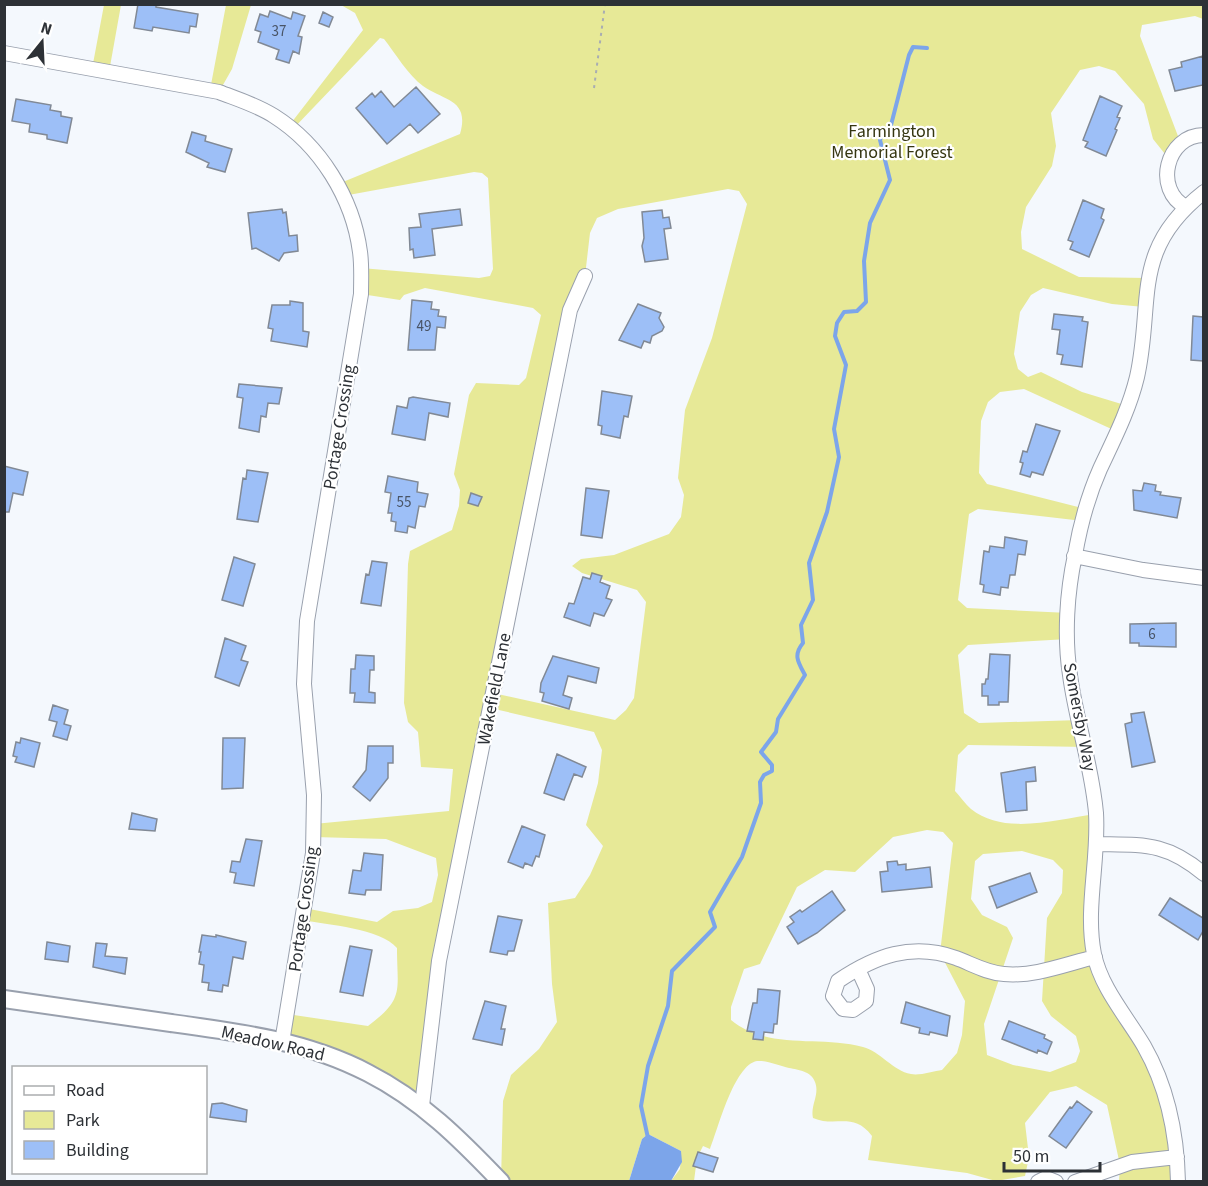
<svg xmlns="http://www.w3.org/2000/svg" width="1208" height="1186" viewBox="0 0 1208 1186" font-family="'Source Sans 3',sans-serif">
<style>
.green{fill:#e7e997;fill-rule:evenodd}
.water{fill:#7ca5ea}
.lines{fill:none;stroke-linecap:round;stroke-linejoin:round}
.stream{stroke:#7ca5ea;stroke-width:4}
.building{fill:#9dbff7;stroke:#818995;stroke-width:1.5}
.minor-casing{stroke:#99a0ad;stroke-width:16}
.tertiary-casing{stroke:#99a0ad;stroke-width:20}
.path{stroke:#a9adb2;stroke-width:2;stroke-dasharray:3 4.5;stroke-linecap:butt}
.minor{stroke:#fff;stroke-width:14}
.tertiary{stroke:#fff;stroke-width:16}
.labels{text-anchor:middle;stroke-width:4.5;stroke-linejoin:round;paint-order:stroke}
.number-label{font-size:15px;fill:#495466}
.park-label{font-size:18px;fill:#363611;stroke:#fff}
.street-label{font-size:18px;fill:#2d3136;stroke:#fff}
</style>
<rect width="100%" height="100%" fill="#f4f8fd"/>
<!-- green -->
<path class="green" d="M104,5H121L109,72L92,69Z
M226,5H251L232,69L219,92L210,90Z
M341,5H1203V19L1195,16L1142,25L1140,36L1181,144L1169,159L1153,139L1144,104L1115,71L1099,66L1080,70L1051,113L1056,146L1052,166L1026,207L1021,232L1022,249L1079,277L1148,278L1144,307L1112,304L1043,288L1031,295L1020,312L1014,354L1018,369L1028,377L1041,372L1082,392L1128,406L1118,432L1024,389L1000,392L988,402L981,421L979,473L987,484L1086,509L1083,521L978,509L969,514L958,600L967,608L1069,613L1068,639L968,645L958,655L964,713L979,723L1080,720L1086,747L968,745L958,755L955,791C960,796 965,804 971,809C1005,836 1057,819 1096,814L1095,957L1155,1067L1178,1181H1119L1120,1165L1107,1105L1076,1086L1050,1092L1025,1123L1029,1157L1025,1176L996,1181L967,1173L868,1160L872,1136C853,1111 836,1128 813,1118C810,1105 820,1095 815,1082C811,1071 799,1070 789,1068C780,1066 766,1060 757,1061C734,1065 718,1129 710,1149L703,1146L697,1158L694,1181H671L680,1169L681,1151L648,1134L642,1139L629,1181H501L503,1101L511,1075L539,1049L557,1022L552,984L548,903L575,898L590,875L603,846L586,825L598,783L602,750L594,732L490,708L439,961L422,1106L282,1042L287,1014L368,1026C405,998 397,991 397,948C380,928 328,925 302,920L304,908L377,922L393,911L418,908L432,902L438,875L436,858L386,839L314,837V824L449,811L453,769L421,767L418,732L408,722L404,703L408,564L410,551L452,530L459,506L460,490L454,474L469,395L476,383L519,385L526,378L541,315L533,308L425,288L404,295L400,300L361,294V268L479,278L490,276L493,269L488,178L482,173L474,172L343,196L338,184L460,134C470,99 444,101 423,86C408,75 395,53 384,39L380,38L292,130L288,127L363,30L355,13ZM728,189L739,191L747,204L712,338L685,410L678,478L684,495L681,517L669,534L614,555L581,559L572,566L582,573L637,590L646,602L634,698L626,710L615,720L493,693L575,292L585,276L590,233L597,218L618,209ZM927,830L943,832L953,843L940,953L965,1001L962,1035L957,1053L942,1070C934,1071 919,1076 911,1074C893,1071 880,1051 863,1047C819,1035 769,1051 731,1020V1007L744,969L760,964L797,887L825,870L855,872L893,837ZM1022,851L1053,860L1063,870L1062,893L1047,918L1042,1001L1051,1016L1076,1036L1080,1051L1076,1062L1050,1072L1013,1065L987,1055L984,1024L1013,938L1007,927L982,915L971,899L975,861L983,854Z"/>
<!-- water -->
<path class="water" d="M648,1134L681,1151L682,1162L671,1181H629L642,1139Z"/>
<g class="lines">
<!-- stream -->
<path class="stream" d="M648,1138L641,1106L648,1066L668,1006L672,971L715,927L710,912L742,857L761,803L760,782L764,775L772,771V765L761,752L776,732L778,719L805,675C798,662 793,655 803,643L801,625L813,600L809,563L827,512L839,457L834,429L846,365L835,336L837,323L844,312L857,311L866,302L864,261L870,223L890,180L880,140L883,131L890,129L909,55L913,47L927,48"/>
</g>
<!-- building -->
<path class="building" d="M138,4H156V7L198,14L196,27L190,26L189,33L153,27L152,31L134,28Z
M270,11L291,19L293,12L305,16L298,36L302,37L299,54L293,51L289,63L276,59L279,50L258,42L261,32L255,30L260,14L268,17Z
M323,12L333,17L329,27L319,23Z
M1203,56V85L1175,91L1169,70L1182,67L1181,62Z
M416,87L440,114L418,133L410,124L387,144L356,108L372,93L375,97L381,91L394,107Z
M1100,96L1122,106L1117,117L1120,118L1115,129L1117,130L1106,156L1085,147L1088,142L1083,140Z
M16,99L51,105L50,110L61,112V116L72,118L67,143L47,139V135L29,132L30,124L12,121Z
M192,132L206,136L205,141L232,149L225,172L207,167L209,163L186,152Z
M1083,200L1104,209L1101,218L1104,220L1089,257L1070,249L1073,242L1068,240Z
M282,209L283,213L286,212L289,236L297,235L298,251L284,253L279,261L256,248L252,249L248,213Z
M460,209L462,225L432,229L435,255L414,258L413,249L410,250L409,228L421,227L419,214Z
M662,210L663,218L669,217L671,228L664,229L668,259L645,262L642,246L644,238L642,212Z
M412,300L432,302L431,309L439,310L438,316L446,317L445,328L437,327L435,350H408Z
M290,301L303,303V331L309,332L307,347L271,341L273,329L268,328L272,305H290Z
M638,304L661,313L659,318L664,327L662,331L652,336L650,343L644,341L641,348L619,340Z
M1054,314L1083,317L1082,321L1088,322L1082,367L1061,364L1063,355L1057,354L1060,330L1052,329Z
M1193,316L1203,317V361L1191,360Z
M239,384L282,388L279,404L268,403L266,417L261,416L259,432L239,428L243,398L237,397Z
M602,391L632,396L628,417L624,416L620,438L601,434L602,426L598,425Z
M413,397L450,403L448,417L429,413L425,440L392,434L397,406L407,408L409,398Z
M1036,424L1060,431L1043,475L1032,472L1030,477L1020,474L1023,463L1020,462L1023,451L1027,452Z
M4,466L28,472L23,495L13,493L9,512H4Z
M247,470L268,473L258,522L237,519L243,478L246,479Z
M388,476L418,482L417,492L428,494L425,507L419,506L415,528L408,526L407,533L395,531L396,522L391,521L392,513H388L391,493L385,492Z
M1144,483L1156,485L1155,491L1161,492L1160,495L1181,498L1177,518L1134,510L1133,490L1142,491Z
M586,488L609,491L602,538L581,535Z
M471,493L482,497L478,506L468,503Z
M1005,537L1027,541L1025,555L1018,554L1015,575H1010L1008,588L1001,587L1000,595L983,592L984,585L980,584L984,551L989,552L990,546L1004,548Z
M234,557L255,564L243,606L222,600Z
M372,561L387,563L381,606L361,603L366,574L369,575Z
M592,573L602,576L600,582L610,586L606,598L612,600L604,616L594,613L590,626L564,617L569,603L574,604L583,577L590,579Z
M1176,623V647L1139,646V643H1130V624Z
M225,638L246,646L241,660L248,662L239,686L215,677Z
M990,654L1010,655L1008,702H999V705H988V696H982V684H985L986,679H988Z
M356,655L374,656V670H370L369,692L375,693V703L354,702L355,693H350L351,669H355Z
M553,656L599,668L596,683L568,676L563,695L572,698L569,709L542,701L544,693L540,692L541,683Z
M53,705L68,710L64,724L71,726L67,740L53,736L57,722L49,720Z
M1144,712L1155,762L1132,767L1125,724L1132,722L1131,714Z
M21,738L40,743L34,767L15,762L17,757L13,756L16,742L20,743Z
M223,738H245L243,788L222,789Z
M368,746H393V763H388V778L370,801L353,787L366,770Z
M557,754L586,767L582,777L574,774L564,800L544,793Z
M1035,767L1036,781L1026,782L1027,810L1006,812L1001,773Z
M132,813L157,819L155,831L129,829Z
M522,826L545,835L539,857L536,856L532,866L525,863L523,868L508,862Z
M246,839L262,841L254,886L234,883L236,873L230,872L232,861L240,862Z
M364,853L383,855L381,890H366L365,895L349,893L353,870L361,871Z
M897,861L898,865L906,864V870L930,867L932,887L882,892L880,872L888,871L887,862Z
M1030,873L1037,892L997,908L989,887Z
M832,891L845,910L817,933L798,944L787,927L794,922L790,917L800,910L802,912Z
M1170,898L1203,918V931L1198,940L1159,915Z
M498,916L522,920L514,951H508L507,955L490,952Z
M202,935L216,937V935L246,942L243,959L233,957L228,986L223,985L222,992L208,990L209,983L202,982L204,965L199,964L201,952H199Z
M47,942L70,946L68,962L45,959Z
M96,943L107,944L105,956L127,958L125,974L93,967Z
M350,946L372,950L363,996L340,992Z
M758,989L780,991L777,1024H774L773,1033L764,1032L763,1040L753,1039L754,1032L747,1031L753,1003H757Z
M485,1001L506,1006L501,1029H505L502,1045L473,1039Z
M906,1002L950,1016L947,1036L930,1032L929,1035L919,1033L920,1028L901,1023Z
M1009,1021L1045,1035L1044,1038L1052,1042L1047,1054L1038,1050L1037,1053L1002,1039Z
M1077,1101L1092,1112L1066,1148L1049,1136L1070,1107L1072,1108Z
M222,1103L247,1110L246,1122L210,1117L212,1104Z
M698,1152L718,1158L713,1172L693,1166Z"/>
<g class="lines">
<defs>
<path id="minor" d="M4,53L219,92C237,99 257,105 274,116C320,145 353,198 360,252C362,266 361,280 361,294L307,621L304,684L314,795L313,853L282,1042
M1186,207C1153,190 1166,135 1204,135
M1074,556L1143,570L1204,578
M1097,844C1144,845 1166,842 1204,874
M858,969L867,989L866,1001L853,1010L843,1009L833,996L838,981C875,956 912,942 956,958C972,964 987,973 1004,974C1034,977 1066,964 1095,957
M422,1106L439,961L570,310L585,276
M1038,1182L1046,1178L1056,1182
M1075,1182L1132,1162L1177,1157
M1178,1182C1177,1134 1168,1088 1144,1046C1127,1017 1101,988 1094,954C1085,909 1099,860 1096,813C1092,766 1076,721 1070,675C1064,636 1067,592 1075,555C1080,526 1088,496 1100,469C1114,439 1129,410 1137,377C1154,301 1130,250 1204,192"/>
<path id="tertiary" d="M4,999C60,1007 115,1015 171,1023C238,1032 307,1041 368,1073C421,1100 460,1139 501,1182"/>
</defs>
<!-- minor casing -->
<use href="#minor" class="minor-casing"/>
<!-- tertiary casing -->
<use href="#tertiary" class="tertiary-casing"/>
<!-- path -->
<path class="path" d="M594,88L605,4"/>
<!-- minor -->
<use href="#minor" class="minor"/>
<!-- tertiary -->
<use href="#tertiary" class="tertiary"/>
</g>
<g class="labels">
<!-- number labels -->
<g class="number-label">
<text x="279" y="36">37</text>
<text x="424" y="331">49</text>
<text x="404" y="507">55</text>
<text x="1152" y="639">6</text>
</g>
<!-- park labels -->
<g class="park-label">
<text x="892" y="137">Farmington<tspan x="892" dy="21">Memorial Forest</tspan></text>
</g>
<!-- street labels -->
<g class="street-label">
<text transform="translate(339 427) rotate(-81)" y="6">Portage Crossing</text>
<text transform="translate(494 689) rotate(-79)" y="6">Wakefield Lane</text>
<text transform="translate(1080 717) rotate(79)" y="6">Somersby Way</text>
<text transform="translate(303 909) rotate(-82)" y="6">Portage Crossing</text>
<text transform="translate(273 1043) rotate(13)" y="6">Meadow Road</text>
</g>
</g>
<!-- border -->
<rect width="1208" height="1186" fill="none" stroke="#2d3136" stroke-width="12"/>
<!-- legend -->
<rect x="12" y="1066" width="195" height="108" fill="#ffffff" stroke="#abadaf" stroke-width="1.5"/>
<rect x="24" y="1086" width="30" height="9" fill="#ffffff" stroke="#abadaf" stroke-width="1.5"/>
<text x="66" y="1096" font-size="18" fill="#2d3136">Road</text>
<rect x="24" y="1111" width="30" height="18" fill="#e7e997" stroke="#abadaf" stroke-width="1.5"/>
<text x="66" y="1126" font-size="18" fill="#2d3136">Park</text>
<rect x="24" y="1141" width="30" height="18" fill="#9dbff7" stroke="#abadaf" stroke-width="1.5"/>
<text x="66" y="1156" font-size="18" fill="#2d3136">Building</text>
<!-- north arrow -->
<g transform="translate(42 42) rotate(18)" stroke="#ffffff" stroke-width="4.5" paint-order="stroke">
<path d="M0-4.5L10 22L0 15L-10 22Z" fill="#2d3136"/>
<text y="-9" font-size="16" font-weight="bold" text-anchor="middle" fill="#2d3136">N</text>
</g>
<!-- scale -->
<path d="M1004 1162v9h96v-9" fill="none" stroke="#2d3136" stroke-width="3"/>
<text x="1013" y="1162" font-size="18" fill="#2d3136" stroke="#ffffff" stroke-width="4.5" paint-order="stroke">50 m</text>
</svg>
